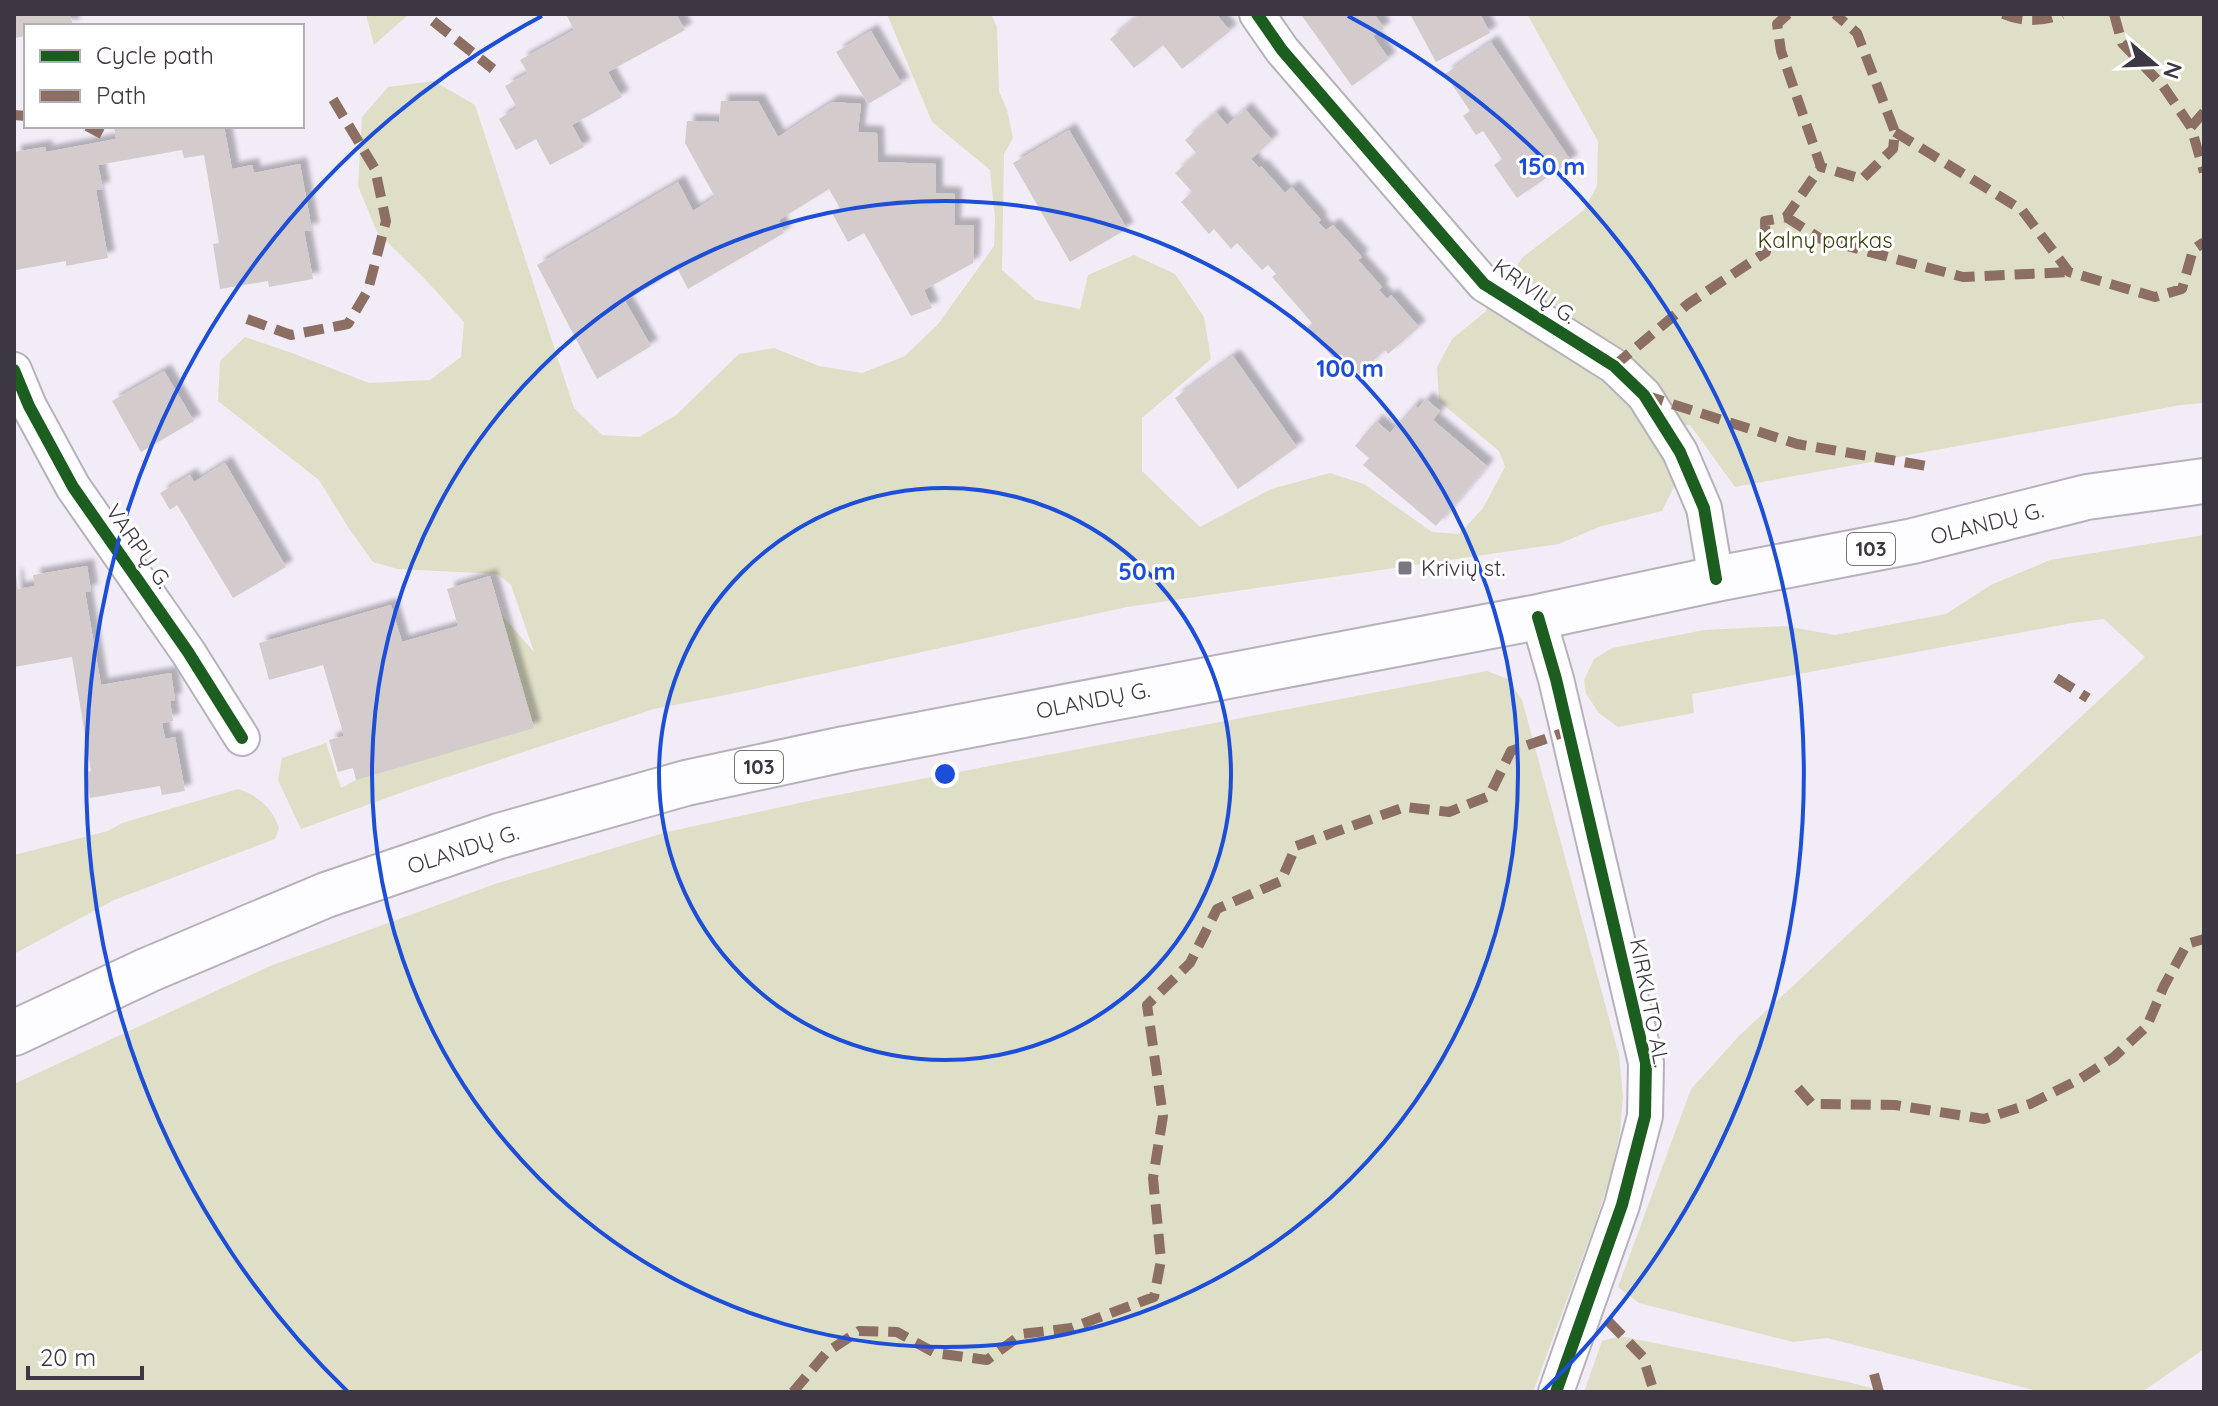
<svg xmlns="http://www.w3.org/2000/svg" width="2218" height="1406" viewBox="0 0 2218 1406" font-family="Quicksand,sans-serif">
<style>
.green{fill:#dfdfc7}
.building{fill:#d4cccc;filter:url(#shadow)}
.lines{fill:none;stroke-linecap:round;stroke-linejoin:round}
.street-casing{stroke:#b7b1bc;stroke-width:38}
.primary-casing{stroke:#b7b1bc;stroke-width:48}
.street{stroke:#fdfcfe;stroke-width:34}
.primary{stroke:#fdfcfe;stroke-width:44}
.quiet{stroke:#8d6e63;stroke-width:10;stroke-dasharray:20 10;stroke-linecap:butt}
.cycleway-casing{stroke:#fff;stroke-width:17}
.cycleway{stroke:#1b5e20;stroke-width:12}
.ring{fill:none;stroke:#1d4ed8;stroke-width:4}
.poi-dot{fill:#7c7682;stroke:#fff;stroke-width:3}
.labels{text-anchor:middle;stroke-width:6;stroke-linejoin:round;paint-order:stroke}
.shield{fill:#fff;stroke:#77737b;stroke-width:2}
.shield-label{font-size:20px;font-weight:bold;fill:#3d3743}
.park-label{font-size:22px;fill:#3b3e08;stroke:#fff}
.street-label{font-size:22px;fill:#3d3743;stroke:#fff}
.poi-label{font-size:22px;fill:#3d3743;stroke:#fff;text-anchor:start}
.centre{fill:#1d4ed8;stroke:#fff;stroke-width:4}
.ring-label{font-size:24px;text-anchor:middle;font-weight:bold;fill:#1d4ed8;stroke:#fff;stroke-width:6;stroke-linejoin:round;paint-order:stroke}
</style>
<defs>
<filter id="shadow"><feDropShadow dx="7" dy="-7" stdDeviation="2" flood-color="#0004"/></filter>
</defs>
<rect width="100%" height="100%" fill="#f2ecf7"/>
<!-- green -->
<path class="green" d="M366,14H408V15L374,45Z
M887,14H991L997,27L999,91L1007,110L1013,138L1004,154L1002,270L1036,300L1080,309L1088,275L1134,255L1175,274L1204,317L1211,359L1142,418V471L1200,527L1271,489L1330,473L1364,484L1432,532L1459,534L1483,508L1505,467L1499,451L1439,401L1437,367L1452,339L1485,312L1523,257L1584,210L1597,186L1598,141L1527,14H2204V403L2181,405L1735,487L1690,425L1655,426L1680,475L1662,511L1599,527L1559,544L1127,607L726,695L654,709L414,788L301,829L278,780L282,758L326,743L341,788L356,780L500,613L534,652L511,585L498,574L398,569L373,562L350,530L319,480L218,401L220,361L245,337L292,353L369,383L430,380L461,357L464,322L423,277L377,232L358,186L362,117L388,87L434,81L475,105L574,408L602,435L639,437L676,415L739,354L774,348L819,366L862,373L905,356L939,323L994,246L995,219L990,170L932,122Z
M2204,535V1349L2142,1392H2042L1827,1338L1793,1342L1639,1303L1618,1287L1691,1089L1738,1037L2145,657L2104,619L2072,623L1692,694L1694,713L1618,727L1599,713L1586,694L1584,680L1594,659L1612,648L1704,630L1785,626L1835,635L1946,614L1991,585L2050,560Z
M1487,671L1508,679L1522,700L1619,1055L1623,1096L1620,1132L1612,1171L1596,1221L1533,1392H14V1084L270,966L495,884L667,832L822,798Z
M238,789C258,795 273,809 279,828L275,839L114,900L14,954V855L108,831L122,823Z
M1620,1336L1848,1382L1886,1392H1584L1602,1341Z"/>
<!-- building -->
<path class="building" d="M14,14H70L73,26H26V36L14,38Z
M566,14H676L685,30L608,72L622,97L572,125L584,147L550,165L536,139L516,150L499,119L517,108L505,86L528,73L520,60L574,30Z
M1138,14H1216L1230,31L1182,69L1163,45L1134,68L1110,39L1139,15Z
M1304,14H1374L1384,28L1373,36L1389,59L1352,86L1302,16Z
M1410,14H1480L1490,33L1436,62Z
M871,31L902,84L868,104L836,52Z
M1491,42L1571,161L1517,198L1494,165L1502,159L1483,131L1476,135L1463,116L1470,111L1445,74Z
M721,101H758L778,137L832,102L861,104L858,132L877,133L878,162L936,164V193L955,194L954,225H974L973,263L924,290L932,308L911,316L864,233L848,242L832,213L840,208L829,189L779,220L784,233L688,289L678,270L625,301L651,346L597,379L537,265L678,182L693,211L715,197L685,143L687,121L719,122Z
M1245,109L1272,140L1251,159L1259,168L1261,166L1285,193L1292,187L1321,220L1318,222L1326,230L1333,225L1362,257L1358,260L1382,287L1379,290L1387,299L1391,295L1419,327L1388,354L1385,350L1359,374L1341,354L1335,360L1307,328L1312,323L1272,277L1276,274L1268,265L1262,270L1237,243L1231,249L1214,229L1209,234L1181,202L1192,192L1175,173L1197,154L1185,140L1216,112L1227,125Z
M114,126H224L232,169L252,165L254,173L300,164L312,230L304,231L313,279L269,287L268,281L220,289L213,244L219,243L204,155L184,158L182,150L98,165L103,189L96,190L108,258L66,266V261L16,270L14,152L45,147L46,152L116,139Z
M1069,130L1127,229L1070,262L1013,163Z
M1233,356L1297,447L1238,489L1175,398Z
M164,371L194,421L141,452L112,401Z
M1426,399L1440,411L1433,420L1487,466L1436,526L1363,465L1369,458L1355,446L1376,421L1390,433L1414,405L1418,408Z
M225,463L286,567L233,598L177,505L170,510L160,493L190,475L194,482Z
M87,566L91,591L85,592L101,685L171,673L175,700L170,701L173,721L162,723L165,739L175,737L185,791L162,795L160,786L90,798L86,772L91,771L72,657L14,667V575H16L18,589L35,586L33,575Z
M490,576L534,728L356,780L353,768L338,772L329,740L344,736L323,665L269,680L259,643L391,605L402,642L458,626L447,589Z"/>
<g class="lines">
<defs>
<path id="street" d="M1257,14L1282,50L1484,284L1614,366L1644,395L1680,452L1704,508L1716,579
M14,370L29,406L73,487L188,652L242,738
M1538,617L1556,679L1646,1063L1645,1116L1622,1205L1556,1392"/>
<path id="primary" d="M14,1033L148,970L326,895L499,836L686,783L844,749L1538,617L1716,579L1913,541L2087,497L2204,481"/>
</defs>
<!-- street casing -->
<use href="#street" class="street-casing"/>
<!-- primary casing -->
<use href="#primary" class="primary-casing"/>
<!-- street -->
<use href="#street" class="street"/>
<!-- primary -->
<use href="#primary" class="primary"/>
<!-- quiet -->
<path class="quiet" d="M1788,14L1777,24L1781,51L1821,167L1862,179L1893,149L1895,132L1857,33L1835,14
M2003,14C2022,22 2042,22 2062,14
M2114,14L2122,43L2163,86L2191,127L2204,172
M433,21L493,69
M14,115L26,116
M87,126L102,134
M2191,127L2204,112
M1895,132L2022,210L2069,272L2155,297L2182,289L2193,250L2204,242
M1786,217L1821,239L1963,277L2069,272
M247,319L291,335L348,324L368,290L386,221L375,169L331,96
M1614,366L1688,304L1766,252L1765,221L1786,217L1821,167
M1644,395L1797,444L1927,466
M2056,678L2088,698
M1798,1088L1812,1104L1895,1105L1984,1119L2030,1104L2080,1079L2114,1057L2147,1026L2164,986L2187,944L2204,939
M1608,1321L1643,1357L1654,1392
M1874,1374L1879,1392
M793,1392L827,1352L859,1331L897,1332L935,1353L987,1360L1022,1334L1071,1328L1154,1297L1161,1260L1153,1178L1163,1116L1147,1005L1190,963L1217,909L1281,881L1296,846L1405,807L1449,812L1489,796L1511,751L1568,731"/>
<defs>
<path id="cycleway" d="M1257,14L1282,50L1484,284L1614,366L1644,395L1680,452L1704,508L1716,579
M14,370L29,406L73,487L188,652L242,738
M1538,617L1556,679L1646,1063L1645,1116L1622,1205L1556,1392"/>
</defs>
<!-- cycleway casing -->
<use href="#cycleway" class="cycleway-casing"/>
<!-- cycleway -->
<use href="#cycleway" class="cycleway"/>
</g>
<!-- distance rings -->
<g class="ring">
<circle cx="945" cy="774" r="286"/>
<circle cx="945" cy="774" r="573"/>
<path d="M348 1392A859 859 0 0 1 542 16M1348 16A859 859 0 0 1 1542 1392"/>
</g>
<!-- markers -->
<rect class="poi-dot" x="1397" y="560" width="16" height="16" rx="4"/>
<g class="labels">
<!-- shield labels -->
<g class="shield">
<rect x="1847" y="533" width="48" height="32" rx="6"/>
<rect x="735" y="751" width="48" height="32" rx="6"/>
</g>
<g class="shield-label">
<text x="1871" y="556">103</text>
<text x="759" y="774">103</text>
</g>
<!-- park labels -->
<g class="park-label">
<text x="1825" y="248">Kalnų parkas</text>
</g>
<!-- street labels -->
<g class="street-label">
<text transform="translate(1535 291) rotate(35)" y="8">KRIVIŲ G.</text>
<text transform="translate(1987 523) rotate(-14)" y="8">OLANDŲ G.</text>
<text transform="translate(139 546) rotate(55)" y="8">VARPŲ G.</text>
<text transform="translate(1093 700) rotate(-11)" y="8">OLANDŲ G.</text>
<text transform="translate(463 849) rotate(-18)" y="8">OLANDŲ G.</text>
<text transform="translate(1650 1003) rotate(79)" y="8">KIRKUTO AL.</text>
</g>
<!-- poi labels -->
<g class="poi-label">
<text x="1421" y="576">Krivių st.</text>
</g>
</g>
<circle cx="945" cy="774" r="12" class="centre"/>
<g class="ring-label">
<text x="1552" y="175">150 m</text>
<text x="1350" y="377">100 m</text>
<text x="1147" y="580">50 m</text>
</g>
<!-- border -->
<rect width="2218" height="1406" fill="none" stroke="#3d3743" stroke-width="32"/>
<!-- legend -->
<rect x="24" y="24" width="280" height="104" fill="#ffffff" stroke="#b1afb4" stroke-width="2"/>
<rect x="40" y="50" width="40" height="12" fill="#1b5e20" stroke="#b1afb4" stroke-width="2"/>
<text x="96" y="64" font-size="24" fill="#3d3743">Cycle path</text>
<rect x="40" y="90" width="40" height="12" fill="#8d6e63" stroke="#b1afb4" stroke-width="2"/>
<text x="96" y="104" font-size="24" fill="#3d3743">Path</text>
<!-- north arrow -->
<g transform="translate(2154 64) rotate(109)" stroke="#ffffff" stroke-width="6" paint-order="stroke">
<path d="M0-6L14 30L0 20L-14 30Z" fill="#3d3743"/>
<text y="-12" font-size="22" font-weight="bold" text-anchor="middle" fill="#3d3743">N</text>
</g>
<!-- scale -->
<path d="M28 1366v12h114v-12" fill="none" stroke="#3d3743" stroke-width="4"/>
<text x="40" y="1366" font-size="24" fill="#3d3743" stroke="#ffffff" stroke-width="6" paint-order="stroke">20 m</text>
</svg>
